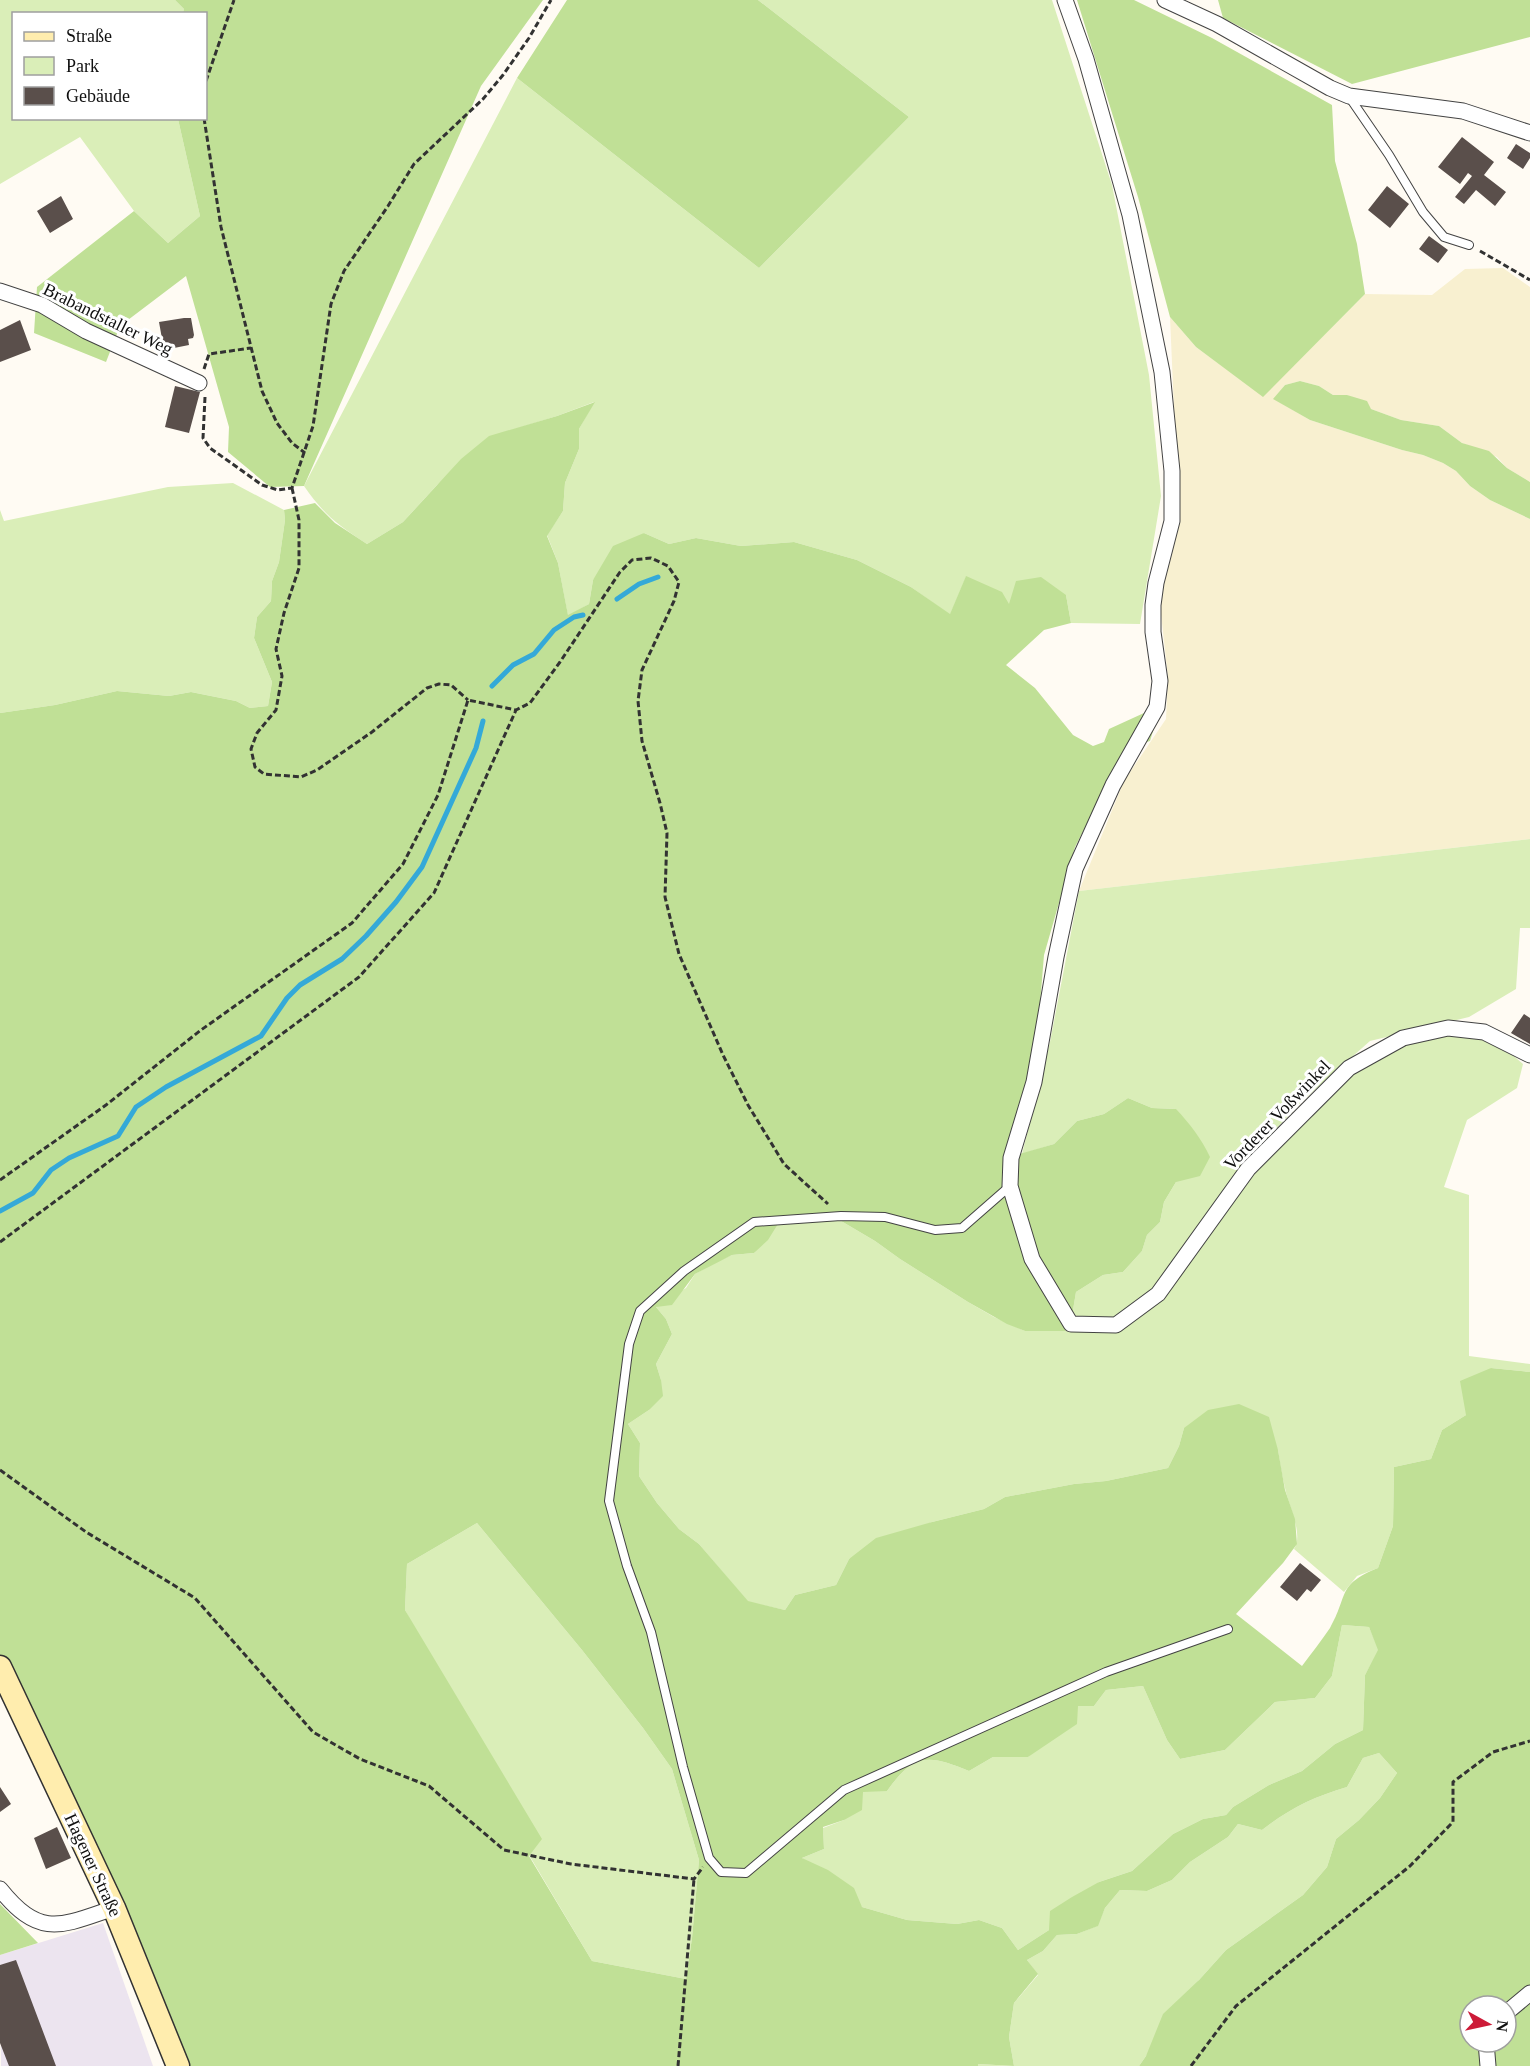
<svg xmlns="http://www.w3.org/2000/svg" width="1530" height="2066" viewBox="0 0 1530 2066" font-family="'Times New Roman',serif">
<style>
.industrial{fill:#ece4ef}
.farmland{fill:#f8f0d0}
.green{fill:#daeeb8}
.forest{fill:#c0e096;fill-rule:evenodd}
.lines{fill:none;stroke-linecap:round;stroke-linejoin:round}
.stream{stroke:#34a9d8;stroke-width:5}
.building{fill:#5a4f4b}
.lane-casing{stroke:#434343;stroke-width:10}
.street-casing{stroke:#434343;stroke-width:17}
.secondary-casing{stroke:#323232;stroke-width:25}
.path{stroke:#323232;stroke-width:3;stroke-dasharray:6 3;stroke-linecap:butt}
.lane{stroke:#fff;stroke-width:8}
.street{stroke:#fff;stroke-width:15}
.secondary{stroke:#ffedae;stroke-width:22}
.labels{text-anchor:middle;stroke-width:6;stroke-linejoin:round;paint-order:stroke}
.street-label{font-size:18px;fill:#101010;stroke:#fff}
</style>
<rect width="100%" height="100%" fill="#fffbf3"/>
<!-- industrial -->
<path class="industrial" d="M103,1923L153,2066H1L0,1955Z"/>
<!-- farmland -->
<path class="farmland" d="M1503,268L1530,287V482L1507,468L1497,457L1462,443L1439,426L1401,420L1371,409L1347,395H1333L1319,386L1300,381L1285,385L1274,399L1310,420L1402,450L1423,455L1443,463L1456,471L1470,486L1490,500L1530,519V839L1079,891L1124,781L1166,719L1168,677L1160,605L1168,561L1179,525L1170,317L1196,347L1263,396L1365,294L1432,295L1465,269Z"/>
<!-- green -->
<path class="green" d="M0,0H175L184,9L183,14H14V118L178,119L200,216L168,243L134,211L80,137L0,184Z
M758,0H1052L1112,185L1149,375L1161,496L1140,624L1071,623L1066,595L1009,605L966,577L950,615L911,587L857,560L794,542L741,546L696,538L669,544L644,533L593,580L589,604L568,616L558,563L547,535L563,511L565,483L579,449V429L594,402L557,416L489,437L437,485L403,522L367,544C338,525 324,515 304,486L517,78L759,268L909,117Z
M233,483L284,510L285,520L279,562L272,581L271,601L257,617L254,638L272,682L268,706L250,708L236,701L191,692L169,696L117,691L55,705L0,713V510L4,521L168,487Z
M1530,839V928H1520L1516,989L1469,1017L1370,1041L1302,1101L1239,1169L1154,1289L1111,1320L1072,1316L1076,1292L1103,1275L1123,1272L1142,1251L1147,1235L1160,1222L1164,1202L1176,1182V1109L1152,1108L1128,1098L1104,1114L1077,1121L1054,1144L1022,1154L1050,1042L1079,891Z
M1447,1031L1495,1040L1523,1064L1517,1088L1467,1120L1444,1187L1469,1195V1356L1530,1364V1372L1491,1368L1466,1415L1442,1430L1431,1459L1394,1467L1393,1526L1378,1568L1357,1576L1344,1592L1294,1549C1304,1535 1288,1504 1285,1488C1282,1476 1280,1463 1278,1450L1184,1428L1179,1446L1168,1468L1106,1481L1074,1484L1005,1497L984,1509L932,1522L849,1559L836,1585L795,1595L785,1610L748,1602L699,1544L679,1529L657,1503L639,1476L640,1443L628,1424L649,1410L661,1380L656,1364L672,1334L666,1319L656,1307L686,1288L695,1274L716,1262L732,1255L754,1253L781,1219L801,1220L819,1213L836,1218L875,1241L900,1259L968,1302L994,1317L1025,1331H1065L1068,1324L1116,1326L1159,1295L1251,1172L1353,1071L1405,1041Z
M477,1523L582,1650L643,1728L672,1769L699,1860L692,1938L686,1979L592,1961L529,1855L405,1610L407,1564Z
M1342,1625L1369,1627L1379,1650L1365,1675L1363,1730L1335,1744L1302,1771L1269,1785L1233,1807L1226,1815L1203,1819L1173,1834L1132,1871L1099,1882L1049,1930L1018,1950L1002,1928L979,1920L957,1924L907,1920L862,1907L802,1858L824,1849L823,1828L844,1820L863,1791H887C914,1753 928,1754 969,1771L993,1757H1028L1078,1706H1094L1106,1690L1143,1686L1167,1740L1180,1759L1225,1750L1275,1702L1315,1698L1332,1676Z
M1379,1753L1397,1773L1380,1798L1359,1820L1336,1839L1327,1867L1303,1895L1226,1950L1199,1980L1139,2066H978V2064L1014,2066L1009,2037L1014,2003L1038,1975L1027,1960L1043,1951L1057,1935L1077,1934L1097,1926L1105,1908L1120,1890L1147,1891L1172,1880L1190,1862L1228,1837L1238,1824L1262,1830C1289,1809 1313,1797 1347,1787L1363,1758Z"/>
<!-- forest -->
<path class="forest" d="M175,0H543L481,86L304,486L270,487L228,452L229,427L186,276L120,326L106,362L34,333L37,287L134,211L168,243L200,216L178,119L206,118V14L183,13L184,9Z
M567,0H758L909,117L759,268L517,78Z
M1077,0H1134L1212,38L1332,105L1335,161L1357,244L1365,294L1263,397L1196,347L1170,317L1138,197Z
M1218,0H1530V37L1352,84L1223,18Z
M1300,381L1319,386L1333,395H1347L1367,401L1371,409L1401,420L1439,426L1462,443L1489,451L1507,468L1530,482V519L1490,500L1470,486L1456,471L1443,463L1423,455L1402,450L1310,420L1273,399L1285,385Z
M595,402L579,429V449L565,483L563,511L547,536L558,563L568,615L589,604L593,580L613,546L644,533L669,544L696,538L741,546L794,542L857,560L911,587L950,614L966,576L1002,592L1009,604L1016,581L1041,577L1066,595L1071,623L1044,630L1006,665L1035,688L1073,735L1093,746L1104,742L1109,729L1144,713L1154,728L1150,741L1125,749L1075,847L1044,955L1039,1016L1016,1155L1054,1144L1077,1121L1104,1114L1128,1098L1152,1108L1176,1109C1190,1124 1201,1138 1210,1157L1200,1176L1176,1182L1164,1202L1160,1222L1147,1235L1142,1251L1123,1272L1103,1275L1076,1292L1072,1316L1065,1331H1025L1007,1324L968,1302L900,1259L875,1241L836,1218L819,1213L801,1220L781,1219L768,1240L754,1253L732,1255L695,1274L672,1305L656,1307L666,1319L672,1334L656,1364L661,1380L663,1396L649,1410L628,1424L640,1443L639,1476L657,1503L679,1529L699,1544L748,1601L785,1610L795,1595L836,1585L849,1559L876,1538L932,1522L984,1509L1005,1497L1074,1484L1106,1481L1168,1468L1179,1446L1184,1428L1208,1410L1239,1404L1269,1417L1278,1450L1285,1490L1295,1519L1297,1544L1283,1563L1236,1614L1302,1666C1311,1654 1321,1641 1330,1628C1349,1595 1336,1585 1378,1568L1393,1526L1394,1467L1431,1459L1442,1430L1466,1415L1460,1381L1491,1368L1530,1372V2066H1139L1146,2056L1163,2014L1199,1980L1226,1950L1303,1895L1327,1867L1336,1839L1359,1820L1380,1798L1397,1773L1379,1753L1363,1758L1347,1787C1313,1797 1289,1809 1262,1830L1238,1824L1228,1837L1190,1862L1172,1880L1147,1891L1120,1890L1105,1908L1098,1926L1077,1934L1057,1935L1043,1951L1027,1960L1038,1974L1014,2003L1009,2037L1014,2066L978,2064V2066H178L0,1677V713L55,705L117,691L169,696L191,692L236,701L250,708L268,706L272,682L254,638L257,617L271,601L272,581L279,562L285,520L284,510L315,503L335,523L367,544L403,522L461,459L489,436L557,416ZM477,1523L582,1650L643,1728L672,1769L699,1860L692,1938L686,1979L592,1961L529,1856L542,1839L405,1610L407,1564ZM1342,1625L1369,1627L1378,1650L1365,1675L1363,1730L1335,1744L1302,1771L1269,1785L1233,1807L1226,1815L1203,1819L1173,1834L1132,1871L1099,1882L1072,1897L1050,1911L1049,1930L1018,1950L1002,1928L979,1920L957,1924L907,1920L862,1907L854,1888L828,1870L802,1858L824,1849L823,1827L844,1820L862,1810L863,1792L887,1791C914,1753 928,1754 969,1771L993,1757H1028L1077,1724L1078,1706H1094L1106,1690L1143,1686L1167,1740L1180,1759L1225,1750L1275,1702L1315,1698L1332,1676ZM1470,2006H1506V2042H1470Z
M0,1904L38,1943L0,1955Z"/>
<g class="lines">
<!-- stream -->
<path class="stream" d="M617,599L639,584L658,577
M492,686L513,665L534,654L554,630L574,617L583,615
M0,1211L33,1193L51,1170L69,1158L118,1136L136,1107L166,1087L261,1036L287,998L300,985L342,959L366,936L396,902L422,867L476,748L483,721"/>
</g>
<!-- building -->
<path class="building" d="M1462,137L1494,162L1484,175L1506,192L1495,206L1476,190L1464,204L1455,197L1472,176L1468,173L1460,184L1438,167Z
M1516,144L1530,153V158L1523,169L1507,158Z
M1387,186L1409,204L1390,228L1368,210Z
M61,196L73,219L50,233L37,211Z
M1429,236L1448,250L1438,263L1419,249Z
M184,318H191L194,335L193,338L188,339L189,345L164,350L159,322Z
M20,320L31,350L0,362V330Z
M175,386L200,392L189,433L165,427Z
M1524,1014L1530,1018V1044L1511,1033Z
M1300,1563L1321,1580L1311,1592L1307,1589L1297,1601L1280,1587Z
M0,1787L11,1804L0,1812Z
M57,1827L71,1858L46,1869L34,1838Z
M16,1960L56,2066H9L0,2043V1965Z"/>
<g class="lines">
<defs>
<path id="lane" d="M1350,98L1389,155L1423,212L1444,237L1469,245
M1010,1186L962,1228L935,1230L885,1217L841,1216L754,1222L684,1271L640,1311L629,1344L609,1501L627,1566L651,1632L683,1767L709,1858L721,1872L746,1873L844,1790L1106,1672L1228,1629"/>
<path id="street" d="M1065,0L1086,59L1130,215L1162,372L1172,471V521L1156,583L1153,605V632L1160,681L1157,707L1113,785L1075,869L1056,957L1034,1082L1011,1158L1010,1186L1032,1259L1071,1324L1116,1325L1158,1294L1248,1169L1349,1068L1403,1038L1448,1028L1484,1032L1530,1055
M1165,0L1217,24L1330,88L1349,96L1463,111L1530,133
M0,291L42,305L86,331L199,383
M0,1889C40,1939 61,1926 114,1908
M1506,2013L1530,1993
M1486,2042L1488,2066"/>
<path id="secondary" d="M0,1667L114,1908L178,2066"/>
</defs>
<!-- lane casing -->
<use href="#lane" class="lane-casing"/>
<!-- street casing -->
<use href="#street" class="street-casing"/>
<!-- secondary casing -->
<use href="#secondary" class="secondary-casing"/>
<!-- path -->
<path class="path" d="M206,81L234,0
M204,118L221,227L262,391L277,423L292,443L305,453
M1480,251L1530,280
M204,369L209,354L251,348
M205,397L203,438L210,448L262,485L278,490L292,488L313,426L331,304L344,271L388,206L414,164L483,99L503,75L529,38L551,0
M292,488L299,520V568L284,613L276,649L282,676L276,710L257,733L251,749L255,767L264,774L301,777L317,770L372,732L427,688L439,684L451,685L468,700
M0,1180L106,1105L201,1030L352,923L403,864L438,795L468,700L516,710L530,703L560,662L620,572L632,560L651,558L668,566L679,582L674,601L642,670L638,701L642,741L660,803L667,833L665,897L679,954L723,1055L748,1105L784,1164L828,1204
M0,1242L359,977L434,893L516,710
M0,1470L86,1532L195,1598L313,1732L360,1759L429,1786L504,1850L571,1864L694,1879L703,1867
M678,2066L694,1879
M1191,2066L1236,2006L1410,1866L1453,1822V1782L1493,1752L1530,1741"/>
<!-- lane -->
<use href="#lane" class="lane"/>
<!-- street -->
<use href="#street" class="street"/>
<!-- secondary -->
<use href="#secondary" class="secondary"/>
</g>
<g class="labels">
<!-- street labels -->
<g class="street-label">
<text transform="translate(108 319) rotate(26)" y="6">Brabandstaller Weg</text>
<text transform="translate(1277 1115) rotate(-46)" y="6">Vorderer Voßwinkel</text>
<text transform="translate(93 1865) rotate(65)" y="6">Hagener Straße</text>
</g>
</g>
<!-- legend -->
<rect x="12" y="12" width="195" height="108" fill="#ffffff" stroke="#9f9f9f" stroke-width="1.5"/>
<rect x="24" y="32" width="30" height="9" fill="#ffedae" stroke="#9f9f9f" stroke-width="1.5"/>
<text x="66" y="42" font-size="18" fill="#101010">Straße</text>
<rect x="24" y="57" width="30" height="18" fill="#daeeb8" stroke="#9f9f9f" stroke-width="1.5"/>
<text x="66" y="72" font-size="18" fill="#101010">Park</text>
<rect x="24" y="87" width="30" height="18" fill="#5a4f4b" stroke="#9f9f9f" stroke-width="1.5"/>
<text x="66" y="102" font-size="18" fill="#101010">Gebäude</text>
<!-- north arrow -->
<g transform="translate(1488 2024) rotate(98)"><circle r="28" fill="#ffffff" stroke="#9f9f9f" stroke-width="1.5"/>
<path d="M0-4.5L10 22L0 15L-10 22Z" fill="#cd1b38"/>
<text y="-9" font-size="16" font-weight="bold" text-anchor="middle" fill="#101010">N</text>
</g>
</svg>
